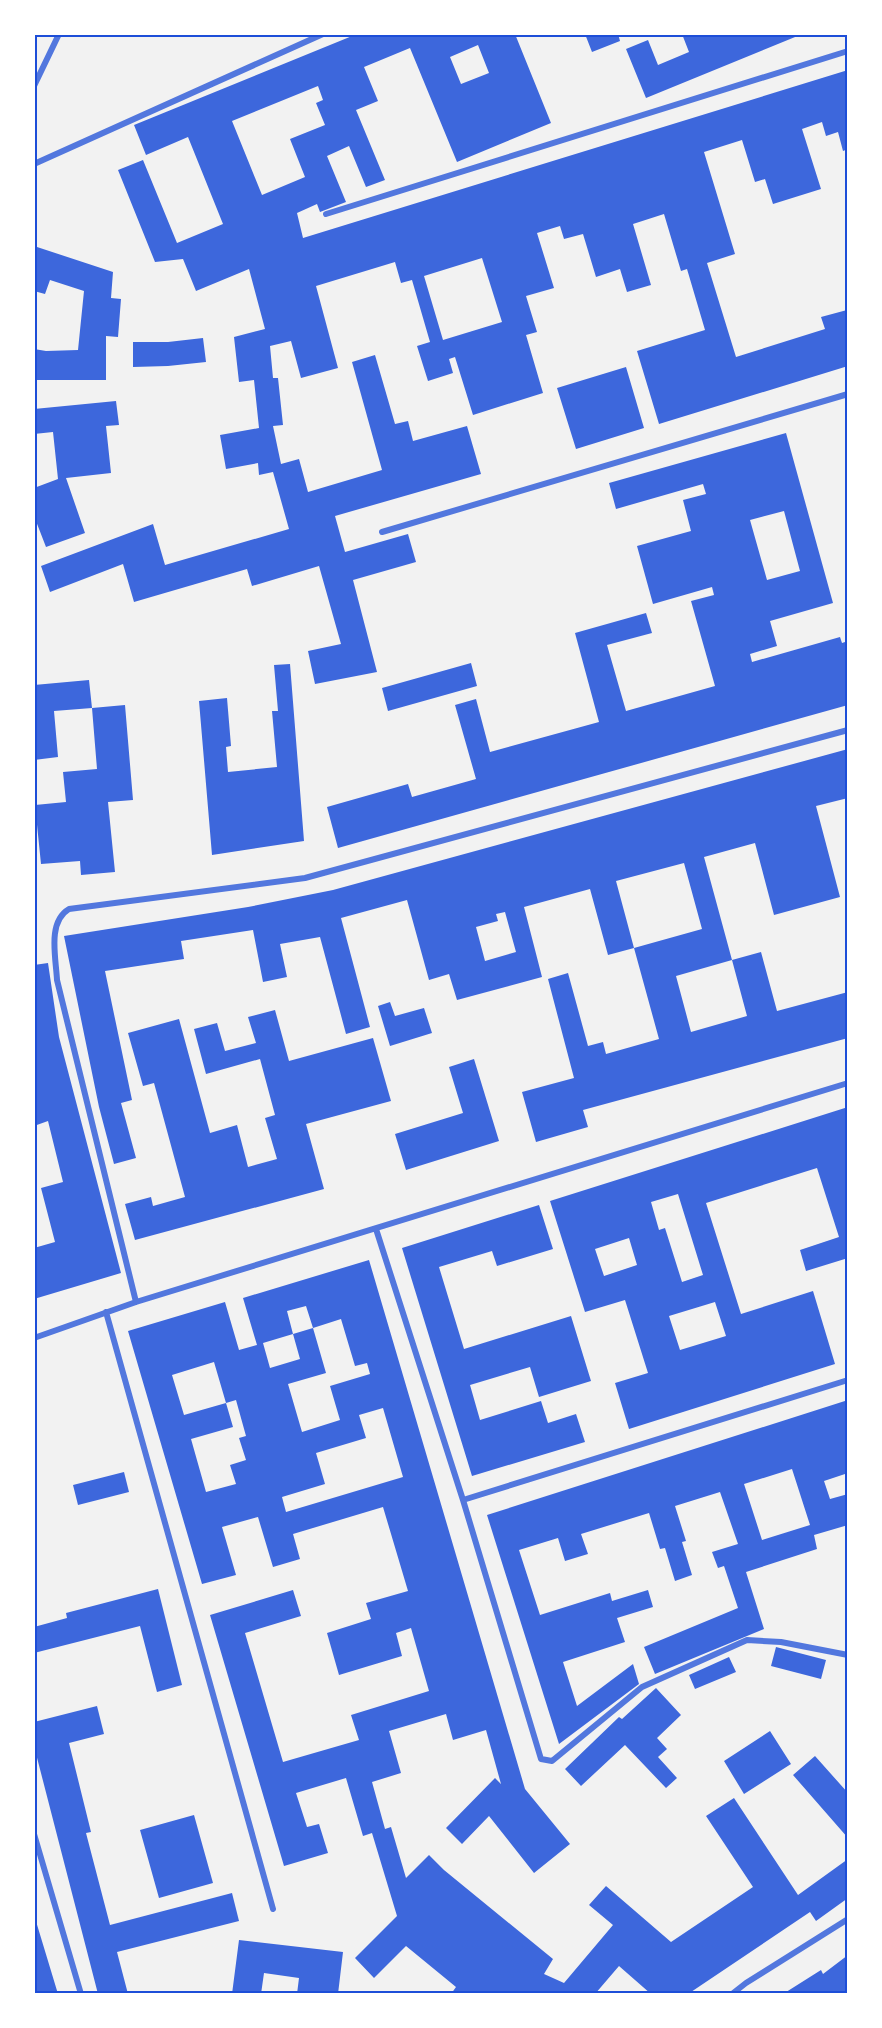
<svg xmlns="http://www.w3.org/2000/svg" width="882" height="2028" viewBox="0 0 882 2028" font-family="'Libre Baskerville',serif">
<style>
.building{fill:#3d67dc;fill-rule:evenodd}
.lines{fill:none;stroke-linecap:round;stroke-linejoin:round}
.minor{stroke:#5277de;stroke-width:6}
.neatline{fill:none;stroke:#1d4ed8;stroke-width:2}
</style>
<rect width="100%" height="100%" fill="#f2f2f2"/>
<!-- building -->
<path class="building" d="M357,34H515L551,123L457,162L410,48L364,67L378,101L356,110L385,180L366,187L349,146L327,156L346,202L320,212L317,204L297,213L303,238L848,70V149L843,151L838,132L826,136L822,122L802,129L821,189L773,204L765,179L755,182L742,140L704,152L735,254L707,263L736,357L825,329L821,317L847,310L848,366L659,424L637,351L705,330L687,269L681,271L664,214L633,224L651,285L627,292L620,269L596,277L583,234L564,239L560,226L537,233L554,288L526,296L537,332L526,335L543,393L473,415L455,357L449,359L453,373L428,381L417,346L430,342L412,280L401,283L395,262L316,286L338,368L301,378L291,341L270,346L273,378H278L283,425L273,426L281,464L299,459L308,492L382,470L352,362L375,355L395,424L408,421L413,441L467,426L481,474L335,516L345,552L408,534L416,562L353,580L377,672L315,684L308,651L341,644L319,566L252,586L247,569L134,602L123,564L50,592L41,566L153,524L165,565L289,529L273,472L259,475L258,463L226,469L220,435L259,428L254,380L239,382L234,337L265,329L249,269L196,291L183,259L155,262L118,170L143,160L177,243L223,224L188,137L146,155L134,125ZM478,45L489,73L461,84L450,57ZM318,86L323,100L316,103L325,125L290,139L305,177L262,195L232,121ZM482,258L502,322L443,340L424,276Z
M585,34H618L620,41L592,52Z
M682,34L737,35H800L646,98L626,49L648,40L658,65L689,52Z
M34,246L113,272L111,298L121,299L118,337L106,336V380H34V349L46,351L78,350L84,291L50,280L45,294L34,291Z
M203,338L206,362L168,366L133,367V342H168Z
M626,367L644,428L576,449L557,388Z
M116,401L119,425L106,426L111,473L66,478L85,533L46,547L34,516V488L58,479L53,432L34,434V409Z
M786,433L833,603L770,621L777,646L750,654L752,662L840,637L842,643L848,641V705L338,848L327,807L408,784L412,797L476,779L455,705L476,699L490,752L599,722L575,633L646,613L652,633L607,645L626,711L715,686L691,601L714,595L712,587L653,604L637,546L691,531L683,500L706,494L703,484L616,509L609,483ZM784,511L800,571L767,580L750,520Z
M471,663L477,686L388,711L382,688Z
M290,664L304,841L212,855L199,701L227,698L231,746L226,747L228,772L277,767L272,711H278L274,665Z
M89,680L92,708L125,705L133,800L108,802L115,872L81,875L80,861L41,864L35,805L66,802L63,772L97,769L92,708L54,711L58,757L34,760V685Z
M848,749V798L816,806L840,897L774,915L755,843L704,857L732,960L676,976L691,1032L747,1016L732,960L761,952L777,1011L848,992V1038L583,1110L588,1127L536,1142L522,1092L574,1078L548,979L568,973L588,1046L603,1042L606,1054L659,1039L634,948L702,929L684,863L616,881L634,948L608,955L590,889L524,907L542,977L457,1000L449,974L429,980L407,900L341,918L370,1027L346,1034L320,937L280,944L287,977L263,982L253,930L181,941L184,959L105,971L132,1100L121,1103L136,1158L114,1164L99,1107L64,936L248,907L333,890ZM505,912L516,952L485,961L476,927L498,921L496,914Z
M48,963L59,1037L121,1273L34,1299V1248L55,1242L41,1188L63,1182L48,1121L34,1126V965Z
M390,1002L395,1016L424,1008L432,1033L390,1046L378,1006Z
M275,1010L289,1061L373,1038L391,1101L306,1124L324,1189L135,1240L125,1204L151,1197L153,1206L185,1197L154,1083L143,1086L128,1033L179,1019L210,1133L237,1125L248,1167L277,1159L265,1118L275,1115L260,1059L206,1074L194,1029L217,1023L225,1051L256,1043L248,1017Z
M474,1059L499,1141L406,1170L395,1134L463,1113L449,1067Z
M848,1107V1258L806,1271L800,1250L839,1237L817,1168L706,1203L741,1314L813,1291L835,1364L629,1429L615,1383L648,1373L625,1300L585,1312L550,1201ZM678,1194L703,1275L682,1282L665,1228L659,1230L651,1202ZM629,1238L637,1265L604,1276L595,1249ZM715,1302L726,1336L680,1350L669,1316Z
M539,1205L553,1249L497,1266L492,1251L439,1267L464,1349L571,1316L591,1381L539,1397L530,1367L470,1385L480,1420L541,1401L548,1423L576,1414L585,1442L472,1476L402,1248Z
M369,1260L525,1789L570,1844L534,1873L489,1816L462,1844L446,1828L495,1778L501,1784L486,1730L453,1740L446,1714L389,1731L401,1773L372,1782L385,1829L391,1827L406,1878L429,1855L444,1870L553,1959L544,1974L564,1983L613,1925L589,1905L606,1886L671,1942L753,1887L706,1816L734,1798L798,1895L848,1859V1898L816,1921L810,1912L691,1992L693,1994H651L619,1966L595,1994H451L456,1987L406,1946L374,1978L355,1958L397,1916L372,1833L363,1836L346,1778L296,1793L307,1827L319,1824L328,1853L284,1866L210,1615L293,1590L301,1616L245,1633L283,1762L359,1740L351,1715L429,1691L411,1628L396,1633L402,1656L339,1675L327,1633L371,1619L366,1603L408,1591L383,1507L293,1534L300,1559L273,1567L258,1517L222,1527L236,1575L202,1584L128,1331L225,1302L239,1350L257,1345L243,1298ZM306,1306L313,1328L293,1334L287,1311ZM341,1319L355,1366L367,1363L370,1374L330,1386L340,1420L302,1432L288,1384L326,1373L313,1328ZM293,1334L300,1359L270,1368L263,1343ZM214,1362L226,1403L236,1400L246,1436L239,1438L246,1460L230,1465L236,1484L206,1492L191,1439L233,1427L226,1403L184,1415L172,1375ZM383,1408L403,1477L286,1512L282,1497L325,1484L316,1453L366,1438L359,1415Z
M848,1400V1473L824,1481L830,1499L848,1494V1525L814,1535L817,1549L746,1572L764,1629L655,1674L644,1647L738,1608L724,1566L718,1568L712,1552L738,1544L720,1492L675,1506L686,1541L682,1542L692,1575L675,1581L665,1548L660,1549L649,1513L581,1534L588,1554L565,1561L558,1538L519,1550L540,1615L610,1593L612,1601L648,1590L653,1607L617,1618L625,1642L563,1662L577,1706L633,1664L639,1684L559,1744L487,1515ZM792,1469L810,1525L762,1540L744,1484Z
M124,1472L129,1492L78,1505L73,1485Z
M158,1589L182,1685L157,1692L140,1626L34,1653V1627L67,1618L66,1613Z
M776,1647L826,1660L821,1679L771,1666Z
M729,1657L736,1672L695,1689L689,1675Z
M656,1688L681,1715L657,1738L667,1749L658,1757L677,1778L666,1788L625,1745L581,1786L565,1769L619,1717L622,1719Z
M97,1706L104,1734L69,1743L91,1832L86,1833L110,1925L232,1893L239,1921L117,1952L128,1994H98L34,1746V1722Z
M770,1731L791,1764L744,1794L724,1761Z
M815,1756L848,1793V1838L793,1775Z
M194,1815L213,1883L159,1898L140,1830Z
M34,1918H35L58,1994H34Z
M239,1940L343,1952L338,1994H297L299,1978L264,1973L261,1994H232Z
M848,1955V1994H783L821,1970L823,1974Z"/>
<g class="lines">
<!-- minor -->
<path class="minor" d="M34,86L59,34
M34,164L323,34
M326,214L848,51
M382,532L848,394
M376,1229L463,1500L541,1759L552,1761L642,1687L747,1640L781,1642L848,1655
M136,1302L57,980C56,958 47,922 69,909L305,878L848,730
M106,1312L273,1909
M34,1338L136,1302L848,1083
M463,1500L848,1380
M34,1834L81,1994
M732,1994L746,1983L848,1919"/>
</g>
<!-- border -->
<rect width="882" height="2028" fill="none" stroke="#ffffff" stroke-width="72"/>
<rect x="36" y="36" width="810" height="1956" class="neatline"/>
</svg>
